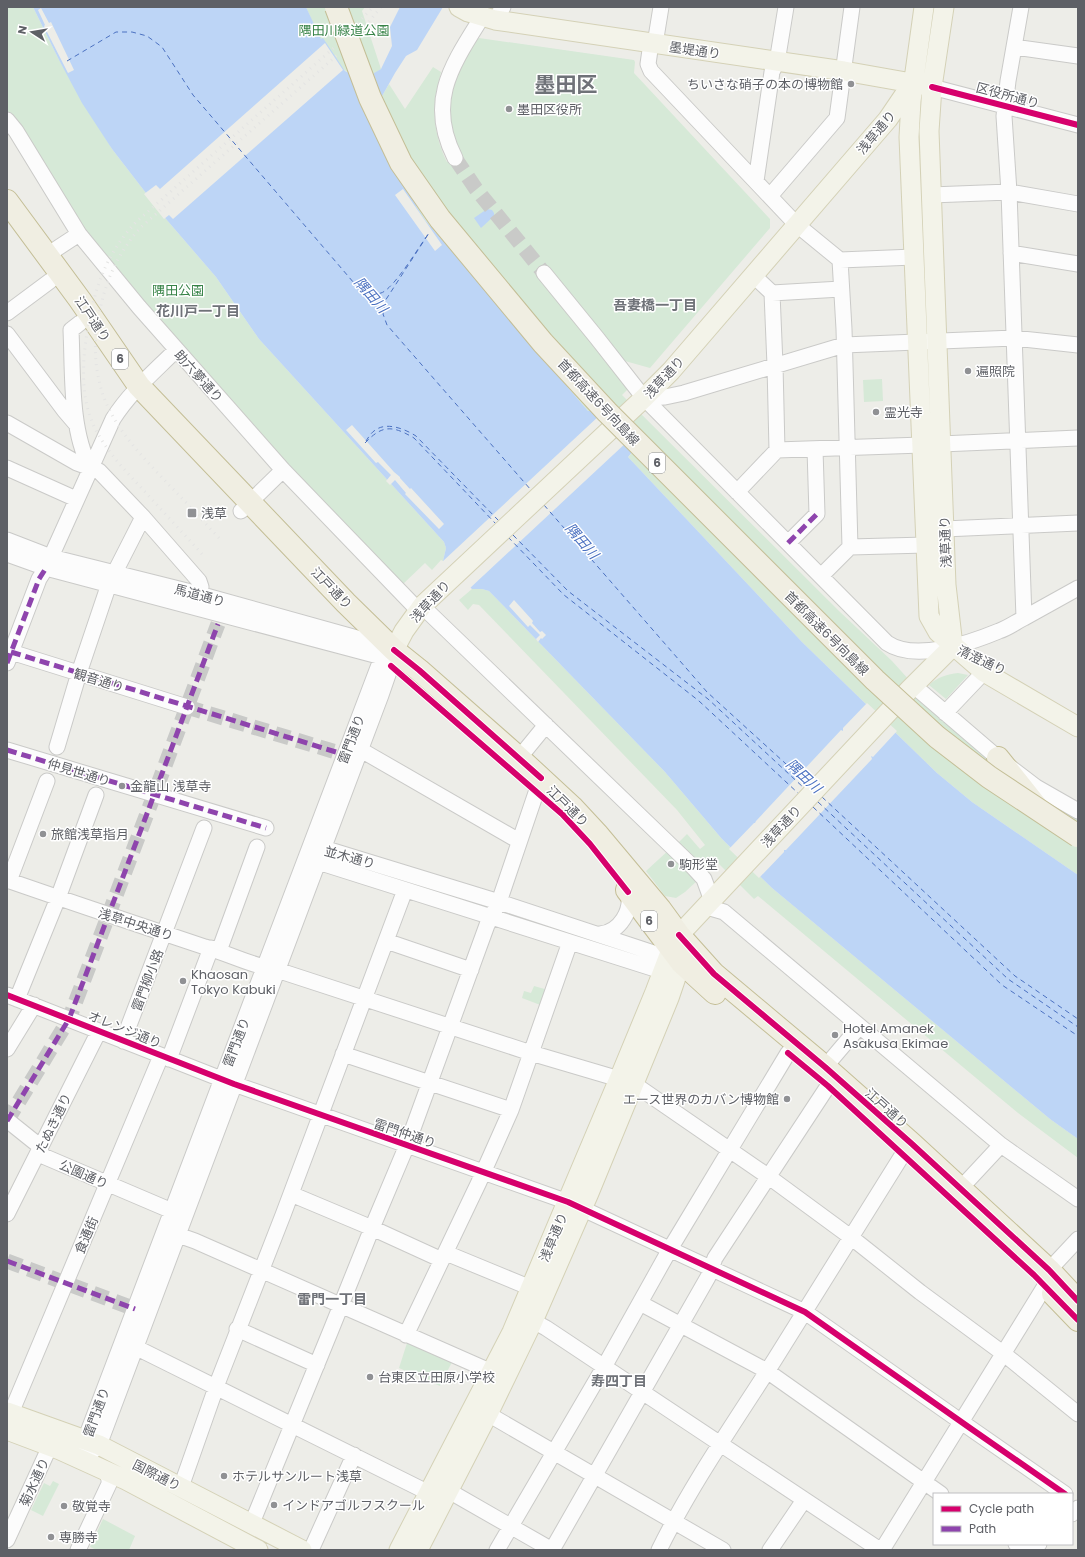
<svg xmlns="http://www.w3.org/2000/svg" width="1085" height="1557" viewBox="0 0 1085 1557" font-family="Poppins,'Noto Sans JP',sans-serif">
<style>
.green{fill:#d6e9d7}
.water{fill:#bdd5f6}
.pier{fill:#edede8}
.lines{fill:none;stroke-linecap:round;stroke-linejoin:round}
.ferry{stroke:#4b71c1;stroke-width:1;stroke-dasharray:5 4;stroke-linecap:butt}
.minor-tunnel{stroke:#c9cac8;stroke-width:15;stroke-dasharray:15 8;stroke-linecap:butt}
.minor-casing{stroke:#cacac8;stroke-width:17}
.major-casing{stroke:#d4d1b6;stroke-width:21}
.highway-casing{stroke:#c4be96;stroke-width:24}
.minor{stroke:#fcfcfc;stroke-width:15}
.major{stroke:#f3f3e9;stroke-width:19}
.highway{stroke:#f0eee2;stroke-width:22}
.rail{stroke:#e4e4e3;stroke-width:3;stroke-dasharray:1 5;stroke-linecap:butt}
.highway-bridge-casing{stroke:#c4be96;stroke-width:24;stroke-linecap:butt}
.highway-bridge{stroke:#f0eee2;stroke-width:22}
.quiet{stroke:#8e44ad;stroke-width:5;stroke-dasharray:10 5;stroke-linecap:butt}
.cycleway-casing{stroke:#fff;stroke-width:8}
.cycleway{stroke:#d6006c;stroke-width:6}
.poi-dot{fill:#909194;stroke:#fff;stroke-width:1.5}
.labels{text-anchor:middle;stroke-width:3;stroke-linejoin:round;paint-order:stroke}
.shield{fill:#fff;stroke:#8e9094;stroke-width:1}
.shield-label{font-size:12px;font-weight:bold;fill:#5e6066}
.park-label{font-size:13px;fill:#378347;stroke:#fff}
.street-label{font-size:13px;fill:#5e6066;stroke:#fff}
.poi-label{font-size:13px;fill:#5e6066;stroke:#fff;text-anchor:start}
.water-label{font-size:14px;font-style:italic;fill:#4b71c1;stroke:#fff}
.neighbourhood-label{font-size:14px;font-weight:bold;fill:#6f7278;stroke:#fff}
.town-label{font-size:21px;font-weight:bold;fill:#6f7278;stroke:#fff}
</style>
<rect width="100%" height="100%" fill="#edede8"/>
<!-- green -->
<path class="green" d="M7,7H33L59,60L112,149L166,219L216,277L259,339L444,542L446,548L443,561L441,560L432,570L425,563L402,585L354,539L100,255L14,121L7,112Z
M306,7H365L362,11L381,69C343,98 318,34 306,7Z
M479,38L634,60L635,62L634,73L770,219V228L650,368L625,361L575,300L628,389L622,395L839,611L892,661L929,702L1078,810V875L972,802L937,773L802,642L628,457L634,451L594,411H588L425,220L415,206L420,203L418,201L414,202L391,162L381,98L389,84L405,109L433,67L441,72C439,82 435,93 435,103C433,123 438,144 447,162L461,154C440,107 452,83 476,40Z
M922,136L929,323H925L918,137Z
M882,379L883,401L864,402L863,380Z
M472,589H482L489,591L665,772L722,839L772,888L1050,1119L1078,1139V1158L1018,1113L758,896L754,899L717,862L711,861L715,865L708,873L677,844L687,834L700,849L705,845L677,810L479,605L473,604L468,610L459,600Z
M958,673L968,675L946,699L929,685C937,677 948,674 958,673Z
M671,848L698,880L685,892L676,898L665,896L646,871Z
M534,986L548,990L543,1006L522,998L524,991L531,993Z
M407,1343L452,1362L440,1386L399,1368Z
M53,1481L59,1484L43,1516L31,1510L44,1483L50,1486Z
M103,1519L135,1536L129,1550H97L90,1547Z"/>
<!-- water -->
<path class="water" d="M33,7H306L321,39L323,38L345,71L355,76H369L381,69L392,46L390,27L400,7H443L417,50L406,56L395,73L381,98L391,162L414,202L418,200L420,203L416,206L425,220L588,411H594L634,450L628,457L802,642L937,773L972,802L1078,875V1139L1050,1119L772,888L722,839L665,772L489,591L482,589H472L443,561L446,548L444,542L259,339L216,277L166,219L112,149L82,103L59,60Z
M487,209L492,210L494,213V216L481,228L474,218Z"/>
<!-- pier -->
<path class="pier" d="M41,8L49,23L51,22L74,70L68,73L44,26L45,25L38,10Z
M325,43L343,70L173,219L169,215L164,219L144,194L156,185L160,189Z
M403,189L442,245L435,251L395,195Z
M600,415L628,441L469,589L442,562Z
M352,425L394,472L400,477V478L410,489L411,488L444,524L439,529L405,494L406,493L395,480L390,485L386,481L391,475L378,462L376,463L346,430Z
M514,600L533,621L532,623L540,632L542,631L546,635L542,639L541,638L538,642L536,639L540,635L530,625L528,627L509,606Z
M867,703L897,731L873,757L871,756L872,759L786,850H784V852L759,878L729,849L754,823H755L756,821L841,730L843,731V728Z"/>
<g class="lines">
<!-- ferry -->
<path class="ferry" d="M67,61L116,32H132L147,36L162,47L193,95L360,290C367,292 373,295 381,293C394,289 420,245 429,233L385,301L383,314L387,325L531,490
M366,441C368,438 371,433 374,431C386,421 405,429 416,436L499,521
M365,443C382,425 392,425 414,438L496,524
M544,505L707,692L808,784
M513,535L568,591L708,699L804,788
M508,537L564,595L699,701L799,794
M822,797L1015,976L1078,1019
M818,802L1008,979L1078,1027
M813,807L1002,985L1078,1036"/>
<!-- minor-tunnel -->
<path class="minor-tunnel" d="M455,158L476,189L544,273
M187,707L336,752
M7,1121L69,1019L148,811L218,624
M7,1261L135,1309"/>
<defs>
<path id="minor" d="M1021,7L1008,81L1004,116L1009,192L1024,618
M495,20L503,7
M651,43L648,64L651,71L796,224L840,260L914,257
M655,44L661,7
M1014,47L1078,56
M932,87L1078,125
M7,120L16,131L79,234L139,307L283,470L418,610
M455,158C426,101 452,65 482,17
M756,181L772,72L777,62L786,7
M931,195L1009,192L1078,204
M770,196L837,118L852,7
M1011,253L1078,264
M47,255L79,234
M544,273L597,338L644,398L887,643C915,662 970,643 999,631C1008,628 1016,622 1024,618C1042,608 1060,598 1078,588
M772,293L841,289
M7,313L50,281
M80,323L71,330C73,373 70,430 90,467
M7,334L64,410L76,424
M644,398L665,397L684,393L844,345L1014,338L1078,345
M7,423L77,463L99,471L143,517L199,581L201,587L199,594
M941,444L1078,438
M777,450L922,445
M7,468L76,499
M737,492L777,450L775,365L772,293L753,275
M241,511L283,470
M944,529L1078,523
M7,540L51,557L199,594L364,640L389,648
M788,543L817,514L815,449
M850,547L926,545
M7,554L46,568L382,657
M114,574L143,517
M821,576L850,547L844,329L840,260
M422,606L692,866L704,879L712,901
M11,652L187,707
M7,663L39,579L46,568L113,419C130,392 154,372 176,350
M913,685L998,758L1036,787L1078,811
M945,713L984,672
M57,747L79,673L109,584
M7,750L266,828
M361,750L519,841
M519,758L546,725
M314,848H323L499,902L678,961
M313,855L318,862L674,975
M7,880C73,903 139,925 205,947C230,954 252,966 277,970L531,1053L619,1079
M9,881L47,781
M707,907L724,912L1001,1145L1078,1199
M600,934C620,932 633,910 628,892
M386,941L471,970
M219,951L257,847
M7,995L234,1084L568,1202L805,1312L970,1428L1065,1494
M17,999L58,898L96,795
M123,1041L204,828
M7,1049L34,1005
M343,1054L511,1110
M169,1059L211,948
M825,1067L859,1027
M634,1084L769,1177L852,1238L920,1292L1004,1354L1078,1414
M7,1120L37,1144L43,1156L172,1211
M960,1189L1001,1145
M291,1194L372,1228L442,1260
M7,1214L99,1031
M178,1235L195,1241C294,1285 393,1328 492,1372
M446,1253L531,1288
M640,1303L767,1371L941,1494
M533,1321L546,1328L880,1550
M237,1329L317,1365
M406,1335L479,1182L511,1110L570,942
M127,1343L429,1493
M11,1413L161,1056
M488,1414L723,1550
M85,1450V1440L382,657
M84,1460L99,1445L381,695L391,666L394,650
M181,1487L219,1379L283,1215L405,890
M449,1491L552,1550
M1072,1514L1078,1508
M252,1523L331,1330L372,1228L407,1145L487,925L499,902L541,778
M7,1540L50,1446
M1016,1544L1025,1550
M78,1550L109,1484C110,1475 105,1471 98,1467
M311,1550L354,1455
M497,1550L604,1367L670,1249L788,1053
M552,1550L708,1277L715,1258L828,1086
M659,1550C692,1483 735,1422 775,1359C818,1291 860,1222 903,1154L912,1144
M770,1550L804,1500
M882,1550L1045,1286L1049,1270L1078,1239
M1033,1550L1039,1544"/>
<path id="major" d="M459,7L468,12L495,20L844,71L923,85
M924,7L911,101L909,137L929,616L938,632L984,672L1078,727
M944,7L932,87L929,131L946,585L953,646
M394,650L404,631L422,606L644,398L671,371L888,119L911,85
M7,1412L99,1445L302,1550
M7,1430L60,1450L126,1480L258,1550
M399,1550L512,1332L619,1079L655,992L671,950L679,935L909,690L953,646
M418,1550L488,1414L533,1321L589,1193L669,998L686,948"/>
<path id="highway" d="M7,201L80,300L139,386L346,603L394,650L419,670L519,758L572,807L598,835L660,909L679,935L714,974L825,1067L912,1144L1049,1270L1078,1301
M998,758L1037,807
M627,890L681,962L715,993
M1053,1294L1078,1320"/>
</defs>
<!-- minor casing -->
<use href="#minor" class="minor-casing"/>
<!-- major casing -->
<use href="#major" class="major-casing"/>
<!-- highway casing -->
<use href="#highway" class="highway-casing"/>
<!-- minor -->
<use href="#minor" class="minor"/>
<!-- major -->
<use href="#major" class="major"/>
<!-- highway -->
<use href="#highway" class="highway"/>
<!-- rail -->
<path class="rail" d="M219,538C202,520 186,502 169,485C141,455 107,422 99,380C93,356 95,329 101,305C108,275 120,251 140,228L343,50L367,24L381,7
M202,554C184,534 165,514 147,494C124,469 97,443 88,410C80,379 84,347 90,316C98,279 109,251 136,222L337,45L373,7"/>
<defs>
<path id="highway-bridge" d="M336,7L370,98L401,163L440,219L543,343L607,412L875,680L937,737L989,777L1078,836"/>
</defs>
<!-- highway-bridge casing -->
<use href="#highway-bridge" class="highway-bridge-casing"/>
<!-- highway-bridge -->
<use href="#highway-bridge" class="highway-bridge"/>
<!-- quiet -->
<path class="quiet" d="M788,543L817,514
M11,652L336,752
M7,663L39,579L46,568
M7,750L266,828
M7,1121L69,1019L148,811L218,624
M7,1261L135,1309"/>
<defs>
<path id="cycleway" d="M932,87L1078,125
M394,650L419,670L541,778
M391,666L562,814L590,844L628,892
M679,935L714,974L825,1067L912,1144L1049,1270L1078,1301
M7,995L234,1084L568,1202L805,1312L970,1428L1065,1494
M788,1053L828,1086L1034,1275L1078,1320"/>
</defs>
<!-- cycleway casing -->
<use href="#cycleway" class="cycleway-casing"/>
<!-- cycleway -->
<use href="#cycleway" class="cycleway"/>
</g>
<!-- markers -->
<g class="poi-dot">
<circle cx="851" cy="84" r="4"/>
<circle cx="509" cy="109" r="4"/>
<circle cx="968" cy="371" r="4"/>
<circle cx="876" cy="412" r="4"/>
<rect x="187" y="508" width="10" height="10" rx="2"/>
<circle cx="122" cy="786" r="4"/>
<circle cx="43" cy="834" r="4"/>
<circle cx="671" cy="864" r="4"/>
<circle cx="183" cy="981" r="4"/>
<circle cx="835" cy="1035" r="4"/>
<circle cx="787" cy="1099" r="4"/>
<circle cx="370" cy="1377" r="4"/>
<circle cx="224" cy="1476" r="4"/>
<circle cx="274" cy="1505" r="4"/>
<circle cx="64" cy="1506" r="4"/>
<circle cx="51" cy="1537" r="4"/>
</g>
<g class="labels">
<!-- shield labels -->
<g class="shield">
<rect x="112" y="349" width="16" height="20" rx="3"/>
<rect x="649" y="453" width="16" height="20" rx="3"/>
<rect x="641" y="911" width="16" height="20" rx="3"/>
</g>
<g class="shield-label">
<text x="120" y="363">6</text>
<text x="657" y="467">6</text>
<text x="649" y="925">6</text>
</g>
<!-- park labels -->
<g class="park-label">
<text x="344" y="35">隅田川緑道公園</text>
<text x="178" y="295">隅田公園</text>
</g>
<!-- street labels -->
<g class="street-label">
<text transform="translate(695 50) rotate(8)" y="5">墨堤通り</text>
<text transform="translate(1008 95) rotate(15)" y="5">区役所通り</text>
<text transform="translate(876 132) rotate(-50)" y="5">浅草通り</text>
<text transform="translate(93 319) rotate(56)" y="5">江戸通り</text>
<text transform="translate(199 376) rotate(48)" y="5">助六夢通り</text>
<text transform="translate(664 377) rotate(-47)" y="5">浅草通り</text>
<text transform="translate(599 402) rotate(47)" y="5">首都高速6号向島線</text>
<text transform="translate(945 542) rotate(-92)" y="5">浅草通り</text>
<text transform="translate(332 588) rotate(46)" y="5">江戸通り</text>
<text transform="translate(200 595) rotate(15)" y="5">馬道通り</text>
<text transform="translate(430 601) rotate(-47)" y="5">浅草通り</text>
<text transform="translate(827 633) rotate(45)" y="5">首都高速6号向島線</text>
<text transform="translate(982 660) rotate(25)" y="5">清澄通り</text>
<text transform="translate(99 680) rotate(17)" y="5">観音通り</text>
<text transform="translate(351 739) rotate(-69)" y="5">雷門通り</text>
<text transform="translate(79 772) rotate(17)" y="5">仲見世通り</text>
<text transform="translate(568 806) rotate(45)" y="5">江戸通り</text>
<text transform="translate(781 826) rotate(-47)" y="5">浅草通り</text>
<text transform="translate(350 857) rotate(15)" y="5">並木通り</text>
<text transform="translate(136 924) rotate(18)" y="5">浅草中央通り</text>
<text transform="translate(147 980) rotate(-69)" y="5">雷門柳小路</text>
<text transform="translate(125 1029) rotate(22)" y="5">オレンジ通り</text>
<text transform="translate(236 1042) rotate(-69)" y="5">雷門通り</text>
<text transform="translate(887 1108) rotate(42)" y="5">江戸通り</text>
<text transform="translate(53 1123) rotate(-64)" y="5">たぬき通り</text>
<text transform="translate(405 1133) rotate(19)" y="5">雷門仲通り</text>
<text transform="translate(84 1174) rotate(24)" y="5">公園通り</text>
<text transform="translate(86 1235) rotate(-67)" y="5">食通街</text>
<text transform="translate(553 1237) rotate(-67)" y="5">浅草通り</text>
<text transform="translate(96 1412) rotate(-70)" y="5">雷門通り</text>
<text transform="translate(157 1475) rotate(27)" y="5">国際通り</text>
<text transform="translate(34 1482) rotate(-65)" y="5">菊水通り</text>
</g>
<!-- poi labels -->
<g class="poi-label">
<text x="843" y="89" text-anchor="end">ちいさな硝子の本の博物館</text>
<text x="517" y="114">墨田区役所</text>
<text x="976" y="376">遍照院</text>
<text x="884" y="417">霊光寺</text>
<text x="201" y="518">浅草</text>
<text x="130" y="791">金龍山 浅草寺</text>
<text x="51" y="839">旅館浅草指月</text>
<text x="679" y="869">駒形堂</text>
<text x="191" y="979">Khaosan<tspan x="191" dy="15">Tokyo Kabuki</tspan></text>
<text x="843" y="1033">Hotel Amanek<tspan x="843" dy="15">Asakusa Ekimae</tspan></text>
<text x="779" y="1104" text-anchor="end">エース世界のカバン博物館</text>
<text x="378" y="1382">台東区立田原小学校</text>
<text x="232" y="1481">ホテルサンルート浅草</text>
<text x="282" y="1510">インドアゴルフスクール</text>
<text x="72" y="1511">敬覚寺</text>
<text x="59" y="1542">専勝寺</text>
</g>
<!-- water labels -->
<g class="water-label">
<text transform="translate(371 295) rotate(49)" y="5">隅田川</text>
<text transform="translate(582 541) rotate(49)" y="5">隅田川</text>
<text transform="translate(804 776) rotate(43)" y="5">隅田川</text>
</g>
<!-- neighbourhood labels -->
<g class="neighbourhood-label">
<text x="655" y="310">吾妻橋一丁目</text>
<text x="198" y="316">花川戸一丁目</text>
<text x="332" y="1304">雷門一丁目</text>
<text x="619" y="1386">寿四丁目</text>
</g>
<!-- town labels -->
<g class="town-label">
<text x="566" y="92">墨田区</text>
</g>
</g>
<!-- border -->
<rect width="1085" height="1557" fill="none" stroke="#5e6066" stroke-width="16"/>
<!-- legend -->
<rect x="933" y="1493" width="140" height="52" fill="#ffffff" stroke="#bfbfc2"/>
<rect x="941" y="1506" width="20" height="6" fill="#d6006c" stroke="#bfbfc2"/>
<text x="969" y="1513" font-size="12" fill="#5e6066">Cycle path</text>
<rect x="941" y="1526" width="20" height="6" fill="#8e44ad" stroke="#bfbfc2"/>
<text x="969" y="1533" font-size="12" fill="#5e6066">Path</text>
<!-- north arrow -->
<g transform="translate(32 32) rotate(282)" stroke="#ffffff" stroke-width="3" paint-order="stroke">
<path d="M0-3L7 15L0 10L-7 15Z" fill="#5e6066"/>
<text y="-6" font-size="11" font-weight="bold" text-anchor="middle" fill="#5e6066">N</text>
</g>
</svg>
